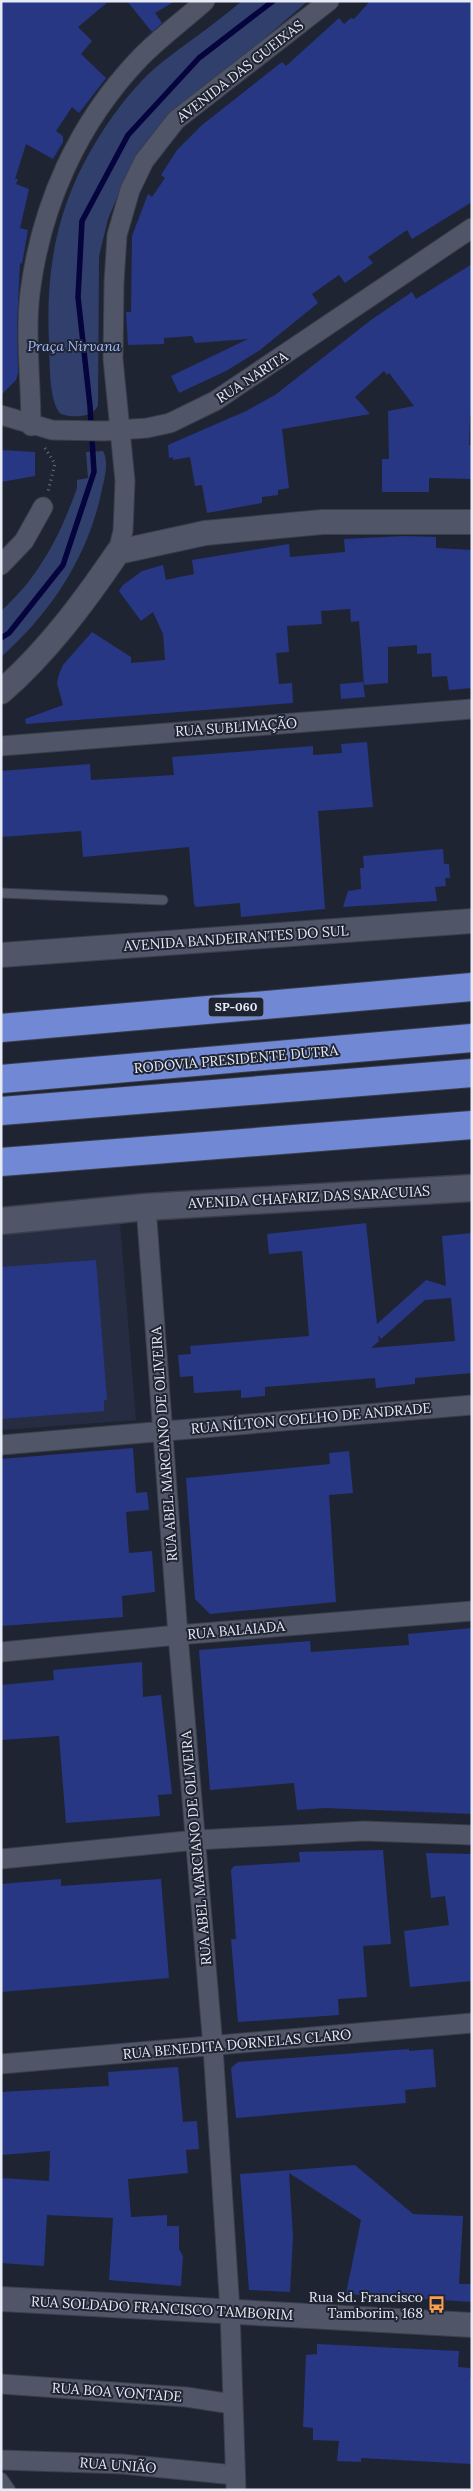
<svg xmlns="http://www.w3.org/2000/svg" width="473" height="2491" viewBox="0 0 473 2491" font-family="Lora,serif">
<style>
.built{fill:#262d42}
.green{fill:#313f6d}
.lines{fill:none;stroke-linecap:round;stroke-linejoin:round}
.stream{stroke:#05043d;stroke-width:5.5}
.building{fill:#273784;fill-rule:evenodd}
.service-casing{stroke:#3a3e4a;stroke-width:11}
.pedestrian-casing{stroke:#3a3e4a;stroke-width:16}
.minor-casing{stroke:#3a3e4a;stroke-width:21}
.tertiary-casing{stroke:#3a3e4a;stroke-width:26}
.secondary-casing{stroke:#3a3e4a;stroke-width:29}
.motorway-casing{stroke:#3a3e4a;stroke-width:30}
.path{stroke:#6c707d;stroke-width:3;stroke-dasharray:1 4;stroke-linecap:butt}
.service{stroke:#505667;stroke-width:9}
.pedestrian{stroke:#505667;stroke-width:14}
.minor{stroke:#505667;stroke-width:19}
.tertiary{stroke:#505667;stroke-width:24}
.secondary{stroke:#505667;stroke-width:26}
.motorway{stroke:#7188d5;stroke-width:28}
.labels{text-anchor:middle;stroke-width:4;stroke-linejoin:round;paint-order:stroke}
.shield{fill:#1f2433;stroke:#abafbb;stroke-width:1}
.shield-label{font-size:12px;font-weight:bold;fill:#e7ebf5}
.street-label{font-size:14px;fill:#e7ebf5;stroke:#1f2433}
.park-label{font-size:14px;font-style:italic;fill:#a7bdfe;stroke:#1f2433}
.poi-label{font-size:14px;fill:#e7ebf5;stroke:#1f2433;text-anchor:end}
</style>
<rect width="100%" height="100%" fill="#1f2433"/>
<!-- built -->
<path class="built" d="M120,1224L136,1420L1,1430V1234Z"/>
<!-- green -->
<path class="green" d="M242,1H308L245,55L124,181L108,219L99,256L98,405C93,418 73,418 61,414C48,402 50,358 49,341C45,258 61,192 108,123C122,103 137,84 155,68C183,45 214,25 242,1Z
M103,451C109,462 105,477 102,489C89,555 51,613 1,657V611C39,577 60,536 77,488V480L88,478L86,452Z"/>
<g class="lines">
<!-- stream -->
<path class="stream" d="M1,638L9,633L63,565L94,472L90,406L78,297L82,221L128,135L199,58L273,1"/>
</g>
<!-- building -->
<path class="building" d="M1,1H109L78,27L92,41L81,54L106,78L79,113L72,107L56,131L63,136V142L53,159L26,144L15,179H18L16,184L29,189L20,228L28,230L22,264L20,263L17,325L18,373L16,380L1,395Z
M127,1H175L155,13L162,23L152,32Z
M370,1H472V202L412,239L407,230L368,257L373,263L345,283L339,275L312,294L318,303L260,350L226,371L179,393L171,376L248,339L195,343L192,336L164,338V344L128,345L126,312H131L132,236L148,194L152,197L165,178L161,175L177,150L202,125L282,62L286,66L339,18L344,24L351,18L354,19Z
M472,264V415H470L469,445H472V479L429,478V492H382V459H389L388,411L414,406L389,373L387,375L384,371L355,397L370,414L282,429L289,488L278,490V495L262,497V503L207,513L202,485L195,486L190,457L173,460V457L169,458L168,445L246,411L275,395L371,320L412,292L416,299Z
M1,450L35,452V476L1,482Z
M405,536L436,537V548L472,550V688L449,690L447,676L432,677L431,653L417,654V645L388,647V683L364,685L359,621L351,622L350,609L321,611L322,624L287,626L289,652L276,653L279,684L292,683L293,703L26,724L25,719L63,705L57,683L59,674L63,665L92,632L131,657V663L165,660L163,634L153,612L141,621L119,591L123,585L142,571L163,565L166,580L194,574L192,560L289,544L290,557L345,552L344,539Z
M363,682L365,697L341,699L340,684Z
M367,742L373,807L318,811L325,909L241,917L240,903L196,907L194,904L189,847L83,857L81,831L1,837V771L90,764L91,780L174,775L172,757L313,746V755L342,753L341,744Z
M443,849L444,864H449L450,878H445L446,886L435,887L437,901L343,907L348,891L361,889L360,868H364L363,856Z
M366,1223L377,1324L426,1280L446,1286L442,1236L472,1233V1373L415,1378V1384L376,1388L375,1378L265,1387V1396L241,1398V1390L194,1393L193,1376L180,1377L178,1355L191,1354L190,1346L309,1336L302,1251L269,1254L267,1234ZM451,1298L455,1341L371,1348L379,1341L378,1335L381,1339L425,1300Z
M96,1260L107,1400H104V1411L1,1419V1267Z
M133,1448L136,1493L147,1492L149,1510L126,1512L129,1553L152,1551L155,1592L122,1596L123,1617L1,1626V1459Z
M349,1451L353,1493L329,1495L336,1602L210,1614L195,1599L186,1478L330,1464L329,1453Z
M472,1628V1814L325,1808L297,1810L294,1783L210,1790L199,1650L310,1641L311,1652L409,1645L408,1634Z
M142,1662L143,1697L161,1695L172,1794L158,1795L160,1816L66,1823L59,1736L1,1740V1685L54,1680L53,1670Z
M383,1850L391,1944L363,1946L367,1997L338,1999L339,2015L238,2022L231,1939H236L231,1870L234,1866L300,1862L299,1852Z
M426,1853L472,1854V1981L410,1987L404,1931L449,1925L445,1896L431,1898Z
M61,1879V1886L161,1879L169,1978L1,1992V1884Z
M409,2049V2051L433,2049L436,2087L405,2090L406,2103L236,2118L231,2068L238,2062Z
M178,2067L183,2122L197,2121L199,2149L186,2150L188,2173L128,2179L131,2217L167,2215V2226H179V2249L183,2256L181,2286L109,2280L113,2218L47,2215L44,2266L1,2263V2178L49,2181L50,2151L1,2155V2092L109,2086L108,2072Z
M355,2165L413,2214L463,2216L459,2284H472V2302L346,2294L361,2220L289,2173L293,2237L290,2292L249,2290L240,2174Z
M317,2344L459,2351L458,2367L470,2368V2378H472V2464L361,2458V2462L337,2461L339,2441L313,2440V2428L303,2427L306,2355L317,2354Z"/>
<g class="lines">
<defs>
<path id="service" d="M1,893L163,900"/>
<path id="pedestrian" d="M1,2480L8,2490"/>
<path id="minor" d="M1,415L52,430L104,431L147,428L170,423L215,401L472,228
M31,426C31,382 25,336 30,293C41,205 78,123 139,59C159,38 183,21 205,1
M118,552L123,531L125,481L113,359L114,283L117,235L130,190L144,161L176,120L329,1
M1,565L24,541L43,507
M1,746L472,709
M146,1207L178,1635L213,2047L230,2311L236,2490
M1,1445L472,1405
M1,1652L178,1635L472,1611
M1,1859L197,1840L364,1831L472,1835
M1,2064L472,2023
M1,2384L186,2397L232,2404
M1,2460L122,2464L235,2475"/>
<path id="tertiary" d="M1,692C47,652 84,602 118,552L205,533L322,522H472
M1,955L472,921
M1,2299L472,2325"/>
<path id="secondary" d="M1,1221L146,1207L472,1188"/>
<path id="motorway" d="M1,1028L472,987
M1,1079L472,1038
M1,1111L472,1073
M1,1162L472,1125"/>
</defs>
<!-- service casing -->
<use href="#service" class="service-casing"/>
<!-- pedestrian casing -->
<use href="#pedestrian" class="pedestrian-casing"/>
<!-- minor casing -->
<use href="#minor" class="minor-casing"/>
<!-- tertiary casing -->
<use href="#tertiary" class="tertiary-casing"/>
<!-- secondary casing -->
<use href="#secondary" class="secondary-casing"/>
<!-- motorway casing -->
<use href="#motorway" class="motorway-casing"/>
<!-- path -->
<path class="path" d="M45,448L55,464L48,491"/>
<!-- service -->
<use href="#service" class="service"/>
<!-- pedestrian -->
<use href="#pedestrian" class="pedestrian"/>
<!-- minor -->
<use href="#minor" class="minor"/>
<!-- tertiary -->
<use href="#tertiary" class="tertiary"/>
<!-- secondary -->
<use href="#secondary" class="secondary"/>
<!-- motorway -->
<use href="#motorway" class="motorway"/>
</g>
<!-- icons -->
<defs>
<symbol id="bus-bare" viewBox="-9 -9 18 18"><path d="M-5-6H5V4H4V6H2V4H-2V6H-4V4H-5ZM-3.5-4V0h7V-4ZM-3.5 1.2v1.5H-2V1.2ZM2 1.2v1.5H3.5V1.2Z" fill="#fa9f4e" stroke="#1f2433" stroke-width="2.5" paint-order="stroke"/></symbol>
</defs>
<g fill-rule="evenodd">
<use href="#bus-bare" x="424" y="2292" width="25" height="25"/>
</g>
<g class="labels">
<!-- shield labels -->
<rect class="shield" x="208.5" y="997.5" width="55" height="19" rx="4"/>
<g class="shield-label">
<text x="236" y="1011">SP-060</text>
</g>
<!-- street labels -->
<g class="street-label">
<text transform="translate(240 71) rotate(-38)" y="5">AVENIDA DAS GUEIXAS</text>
<text transform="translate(252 377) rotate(-33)" y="5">RUA NARITA</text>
<text transform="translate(236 727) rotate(-4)" y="5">RUA SUBLIMAÇÃO</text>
<text transform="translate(236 938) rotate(-4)" y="5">AVENIDA BANDEIRANTES DO SUL</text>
<text transform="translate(236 1059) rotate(-5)" y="5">RODOVIA PRESIDENTE DUTRA</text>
<text transform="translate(309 1197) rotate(-3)" y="5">AVENIDA CHAFARIZ DAS SARACUIAS</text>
<text transform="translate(311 1418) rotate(-5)" y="5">RUA NÍLTON COELHO DE ANDRADE</text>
<text transform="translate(164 1444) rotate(-94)" y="5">RUA ABEL MARCIANO DE OLIVEIRA</text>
<text transform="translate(236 1630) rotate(-5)" y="5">RUA BALAIADA</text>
<text transform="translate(196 1848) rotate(-95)" y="5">RUA ABEL MARCIANO DE OLIVEIRA</text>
<text transform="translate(237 2044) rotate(-5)" y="5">RUA BENEDITA DORNELAS CLARO</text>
<text transform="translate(162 2308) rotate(3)" y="5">RUA SOLDADO FRANCISCO TAMBORIM</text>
<text transform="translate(117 2392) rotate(4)" y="5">RUA BOA VONTADE</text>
<text transform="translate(118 2465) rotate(4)" y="5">RUA UNIÃO</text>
</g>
<!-- park labels -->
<g class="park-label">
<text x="74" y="351">Praça Nirvana</text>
</g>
<!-- poi labels -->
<g class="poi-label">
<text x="423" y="2302">Rua Sd. Francisco<tspan x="423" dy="16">Tamborim, 168</tspan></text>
</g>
</g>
<!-- border -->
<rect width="473" height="2491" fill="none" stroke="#e7ebf5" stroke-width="5"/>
</svg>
